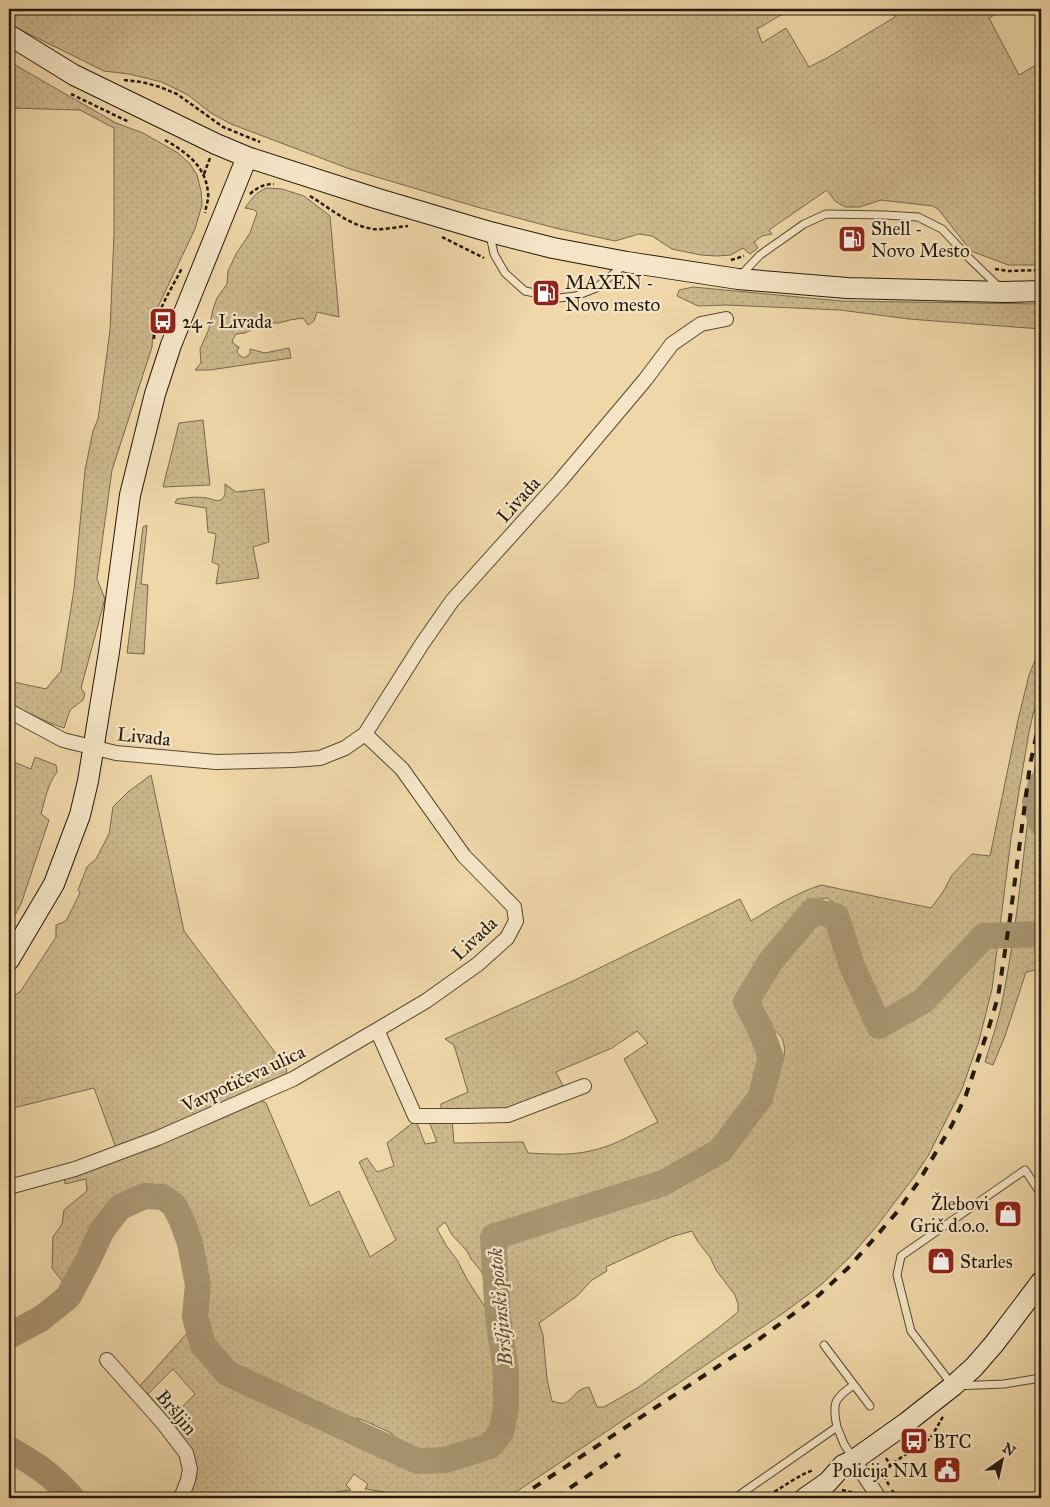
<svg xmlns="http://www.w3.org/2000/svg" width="1050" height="1507" viewBox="0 0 1050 1507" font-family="'IM FELL Great Primer',serif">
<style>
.grass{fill:url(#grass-dots);stroke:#77684d;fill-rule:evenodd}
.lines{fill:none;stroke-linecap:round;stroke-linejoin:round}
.river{stroke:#a99673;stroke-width:26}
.lane-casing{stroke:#554834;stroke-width:9}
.street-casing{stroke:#554834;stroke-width:16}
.secondary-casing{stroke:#22190d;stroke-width:22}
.path{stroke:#22190d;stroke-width:2.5;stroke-dasharray:4 2.5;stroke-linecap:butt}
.lane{stroke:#f5e5c6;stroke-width:7}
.street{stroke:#f5e5c6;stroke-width:14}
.secondary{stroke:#f5e5c6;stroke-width:20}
.rail{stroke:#22190d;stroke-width:4;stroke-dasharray:9 9;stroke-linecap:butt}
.labels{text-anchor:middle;stroke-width:4.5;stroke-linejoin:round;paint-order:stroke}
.poi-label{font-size:19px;fill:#22190d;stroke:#f5e5c6;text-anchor:start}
.street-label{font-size:19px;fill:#22190d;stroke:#f5e5c6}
.water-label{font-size:20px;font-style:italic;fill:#584b36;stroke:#f5e5c6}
</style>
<defs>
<pattern id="grass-dots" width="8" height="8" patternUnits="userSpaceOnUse" patternTransform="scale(1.25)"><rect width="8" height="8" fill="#ccb78d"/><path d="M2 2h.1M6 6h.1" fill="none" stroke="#af9d78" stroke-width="1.8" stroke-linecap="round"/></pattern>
</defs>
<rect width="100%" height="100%" fill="#efd7a7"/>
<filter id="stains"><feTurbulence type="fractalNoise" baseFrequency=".004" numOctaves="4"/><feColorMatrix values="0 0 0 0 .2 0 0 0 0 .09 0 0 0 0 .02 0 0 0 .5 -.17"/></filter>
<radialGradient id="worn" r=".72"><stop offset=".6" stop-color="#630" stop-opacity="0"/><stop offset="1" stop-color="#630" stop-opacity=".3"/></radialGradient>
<!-- grass -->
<path class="grass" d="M9,9H791L757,29L762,43L786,28L809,67L827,58L895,17L891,9H1005L989,18L1019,75L1041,62V265H1008L971,251L938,209L933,206L881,200L860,207H845L835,201L827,190L769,230L772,234L762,236L754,242L758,248L750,254L743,248L731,255L717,256L701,255L672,249L652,236L639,234L615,241L555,228L477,207L350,169L231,124L211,113L188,95L162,82L129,74L104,71L15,27L9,23Z
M9,60L22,69L116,123L143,133L178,153L190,164L197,175L201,191L202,205L195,229L154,315L152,347L112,470L97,579L105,599L81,688L85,694L83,700L70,710L64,728L52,724L9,704V681L46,689L61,671L74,589L85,470L93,431L98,419L110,331L114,234V128L80,110L9,108Z
M267,188L282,189L304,196L330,216L339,317L317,312L314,321L308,325L303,318L290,320L279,323H264L245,333L236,334L232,341L235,345L239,347L237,352L239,355L244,358L250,354V349L265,353L289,348L291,358L210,370H195L201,363L200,349L209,329L213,309L217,298L227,284L228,271L236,254L250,233L257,213L255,210L245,208C251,199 256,192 267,188Z
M693,287L841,301L1041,304V329L909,319L840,310L726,305L698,306L677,296L679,290Z
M203,420L210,485L163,487L179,423Z
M225,484L236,492L264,489L269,542L253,547L259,578L216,584L219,565L212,562L216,534L208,532L206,508L175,503L177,499C187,498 197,496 206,498C211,498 217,503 222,499C226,496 225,489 225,484Z
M147,525L141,584L148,585L144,654L127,653L143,527Z
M1041,646V690L1033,714L1028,738L1011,839L992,989L979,1041L969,1069L962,1089L928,1156L914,1177L876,1227L850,1257L821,1285L782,1314L507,1498H397L385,1492L365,1489L368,1484L354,1474L346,1485L351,1490L335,1492L332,1498H187L193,1469L138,1388L190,1330L198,1346L218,1373L240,1388L267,1403L319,1424L382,1444L407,1463L424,1469L441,1468L466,1463L493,1452L505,1438L508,1433L513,1387L501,1315L481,1271L471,1259L467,1251L452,1235L445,1222L437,1229L446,1245L457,1260L468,1281L489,1313L494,1324L500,1371L499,1412L492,1433L482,1444L459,1452L438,1456L413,1452L389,1432L363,1420L326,1412L232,1367L211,1346L203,1318L207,1299L206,1284L190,1226L174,1197L155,1191L144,1192L127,1197L117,1203L107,1211L98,1226L66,1286L52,1268L53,1237L62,1224L64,1210L87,1191L86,1179L65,1184L64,1177L262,1100L266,1103L310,1206L339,1191L370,1257L396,1240L359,1162L367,1158L377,1172L394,1166L387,1143L415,1121L419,1128L425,1144L437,1142L430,1124L436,1119L452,1120L454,1143L523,1142L528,1153C550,1154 572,1156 594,1150C616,1145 637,1132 658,1122L624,1059L648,1043L637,1031L612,1048L556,1072L564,1088L506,1109L441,1111V1104L468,1092L454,1045L445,1039L573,981L740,899L751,921C774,907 796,893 821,885L931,908L943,892L952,875L972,854L990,856L1018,720L1029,675ZM827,898L836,904L844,913L859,972L850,974L831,922L825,916H819L762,981C756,999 760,1012 772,1027C775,1031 782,1036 783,1041C788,1056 779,1072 772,1084C762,1104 751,1125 736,1142C716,1166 684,1187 656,1199L652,1190L673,1172L692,1162L713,1144L729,1127L760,1080L770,1048L760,1029L744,1007L746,986L753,972L794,925L804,910L815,900ZM692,1231L698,1242L710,1257L716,1270L735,1295L738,1304V1312L721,1326L639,1387L604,1407H597L589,1387C575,1389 574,1399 565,1403C561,1404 556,1402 552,1401L547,1379L543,1335L539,1323L577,1296L592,1280L607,1271L606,1267L671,1237ZM173,1369L195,1394L170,1419L148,1394Z
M1041,732V766L1034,772Z
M35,757L56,765L57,772C48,783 45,800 41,814L49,820L21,904L9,926V760L31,769Z
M151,775L184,931L286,1067L287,1073L272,1081L116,1148L94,1088L9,1109V998L20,992L56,937V925L66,921L80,893L78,890L87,867L96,859L109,834L113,807L128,792Z
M1028,819L1041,842V969L1026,972L1005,1036L993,1065L985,1062C992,1039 1000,1016 1004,992C1015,935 1021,877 1028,819Z"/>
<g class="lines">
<!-- river -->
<path class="river" d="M1041,783L1035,802L1041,822
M9,1336L42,1318L68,1297L88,1260L102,1230L120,1207L145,1196L163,1197L174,1205L182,1221L190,1243L198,1285L195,1317L203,1345L227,1373L417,1461L445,1460L490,1446L501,1432L506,1408V1371L498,1318L493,1237L663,1183L720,1151L760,1098L771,1058L760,1028L746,1002L770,962L813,911L836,916L852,966L879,1026L923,1001L984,936L1041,934
M9,1449C35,1464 52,1474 72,1498"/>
<defs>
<path id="lane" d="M490,235L494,254L505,273L525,291L559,298L576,296L596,288L623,266
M741,275L760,255L804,224L826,214L885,215L918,217L942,229L970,259L1000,288
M1041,1194L1025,1170L901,1256L897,1275L911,1331L953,1386L1004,1384L1041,1378
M824,1345L870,1406
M837,1427C832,1403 834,1398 854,1385
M735,1498L837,1427L844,1444L853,1458"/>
<path id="street" d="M9,711L63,740L116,753L216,762L293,760L320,758L345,748L365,734L422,644L452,601L560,481L645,380L672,344L701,324L726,319
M365,734L402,769L464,856L514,907L516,921L507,938L478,964L426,1001L377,1030
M9,1187L75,1169L158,1138L293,1079L377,1030L415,1116H466L508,1115L584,1086
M107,1360L163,1423L186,1453L190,1469L188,1480L181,1498
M854,1460L879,1498"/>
<path id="secondary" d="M9,35L74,75L216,144L247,157L375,198L490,232L553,248L627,262L738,279L847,288L1004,292L1041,291
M9,960L54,884L80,815L88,781L109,652L130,495L155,394L171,345L247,157
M805,1498L828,1482L843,1465L854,1460L906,1423L953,1386L974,1367L994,1344L1041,1282"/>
</defs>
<!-- lane casing -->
<use href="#lane" class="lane-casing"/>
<!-- street casing -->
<use href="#street" class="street-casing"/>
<!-- secondary casing -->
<use href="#secondary" class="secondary-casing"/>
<!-- path -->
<path class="path" d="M124,80L142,82L160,87L177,94L223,127L260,142
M71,94L129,122
M165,140C186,152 206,166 208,193C209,199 206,206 205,213
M204,174L210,158
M250,194C258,187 264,184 274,184
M310,196C330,208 348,225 373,229C384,230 397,227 408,226
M442,237L484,258
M731,260L744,256
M995,269L1008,271L1041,270
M154,339C155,312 170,292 182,268
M9,1003L14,997L11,989L13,976
M886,1458L890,1465
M889,1485C887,1482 885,1478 885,1474C887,1462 920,1448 929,1439C935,1432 939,1423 944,1415
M842,1490L855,1493L861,1498
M892,1490L897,1498
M763,1498C780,1490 797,1475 814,1470"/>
<!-- lane -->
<use href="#lane" class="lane"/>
<!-- street -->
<use href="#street" class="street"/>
<!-- secondary -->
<use href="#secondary" class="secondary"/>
<!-- rail -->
<path class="rail" d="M518,1498L758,1340L819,1295L848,1268L872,1241L897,1212L919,1181L952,1125L966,1095L989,1027L998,997L1010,918L1030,765L1041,714
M555,1498L620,1454"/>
</g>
<!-- icons -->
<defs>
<symbol id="fuel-square" viewBox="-11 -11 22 22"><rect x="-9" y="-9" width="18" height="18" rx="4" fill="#8f2418" stroke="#f5e5c6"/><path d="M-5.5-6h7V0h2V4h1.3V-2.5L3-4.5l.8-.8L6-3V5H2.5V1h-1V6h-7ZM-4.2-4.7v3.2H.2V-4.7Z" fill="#fff"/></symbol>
<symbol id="bus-square" viewBox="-11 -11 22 22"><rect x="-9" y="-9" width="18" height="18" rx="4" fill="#8f2418" stroke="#f5e5c6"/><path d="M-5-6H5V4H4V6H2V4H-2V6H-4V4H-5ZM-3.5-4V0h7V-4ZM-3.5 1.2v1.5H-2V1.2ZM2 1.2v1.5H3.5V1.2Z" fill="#fff"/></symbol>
<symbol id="shop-square" viewBox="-11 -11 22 22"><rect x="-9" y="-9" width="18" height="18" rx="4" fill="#8f2418" stroke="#f5e5c6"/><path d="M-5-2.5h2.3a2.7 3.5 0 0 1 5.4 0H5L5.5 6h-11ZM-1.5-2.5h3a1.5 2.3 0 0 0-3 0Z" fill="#fff"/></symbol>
<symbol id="civic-square" viewBox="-11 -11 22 22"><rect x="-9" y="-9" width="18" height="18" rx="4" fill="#8f2418" stroke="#f5e5c6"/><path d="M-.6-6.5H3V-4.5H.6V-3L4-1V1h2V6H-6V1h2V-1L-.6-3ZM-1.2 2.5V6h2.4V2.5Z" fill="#fff"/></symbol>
</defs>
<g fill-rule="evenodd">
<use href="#fuel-square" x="836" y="223" width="32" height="32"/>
<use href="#fuel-square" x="530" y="277" width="32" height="32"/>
<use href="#bus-square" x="147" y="305" width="32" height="32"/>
<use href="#shop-square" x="992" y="1198" width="32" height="32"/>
<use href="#shop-square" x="925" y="1245" width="32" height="32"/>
<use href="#bus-square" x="898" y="1425" width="32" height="32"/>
<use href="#civic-square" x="931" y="1454" width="32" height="32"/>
</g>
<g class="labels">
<!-- poi labels -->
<g class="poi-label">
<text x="871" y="235">Shell -<tspan x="871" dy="22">Novo Mesto</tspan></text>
<text x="565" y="289">MAXEN -<tspan x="565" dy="22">Novo mesto</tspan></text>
<text x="182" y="328">24 ~ Livada</text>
<text x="989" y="1210" text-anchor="end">Žlebovi<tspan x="989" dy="22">Grič d.o.o.</tspan></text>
<text x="960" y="1268">Starles</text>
<text x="933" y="1448">BTC</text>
<text x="928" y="1477" text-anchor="end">Policija NM</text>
</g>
<!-- street labels -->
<g class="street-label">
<text transform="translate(518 499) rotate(-48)" y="7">Livada</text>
<text transform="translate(144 736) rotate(6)" y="7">Livada</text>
<text transform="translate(474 938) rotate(-43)" y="7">Livada</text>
<text transform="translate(243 1078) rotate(-25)" y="7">Vavpotičeva ulica</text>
<text transform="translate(177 1412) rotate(50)" y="7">Bršljin</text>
</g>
<!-- water labels -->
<g class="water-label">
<text transform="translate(500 1307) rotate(-95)" y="7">Bršljinski potok</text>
</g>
</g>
<!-- margin -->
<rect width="1050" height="1507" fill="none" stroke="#efd7a7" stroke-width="30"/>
<rect x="10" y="10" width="1030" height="1487" fill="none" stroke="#22190d" stroke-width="2.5"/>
<rect x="15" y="15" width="1020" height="1477" fill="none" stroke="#22190d"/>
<!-- north arrow -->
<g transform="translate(1002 1460) rotate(34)" stroke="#f5e5c6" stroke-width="4" paint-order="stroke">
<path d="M0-4L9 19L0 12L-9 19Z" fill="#22190d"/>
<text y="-8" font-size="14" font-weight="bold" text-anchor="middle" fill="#22190d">N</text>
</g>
<rect width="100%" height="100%" filter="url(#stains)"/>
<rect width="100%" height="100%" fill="url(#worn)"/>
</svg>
